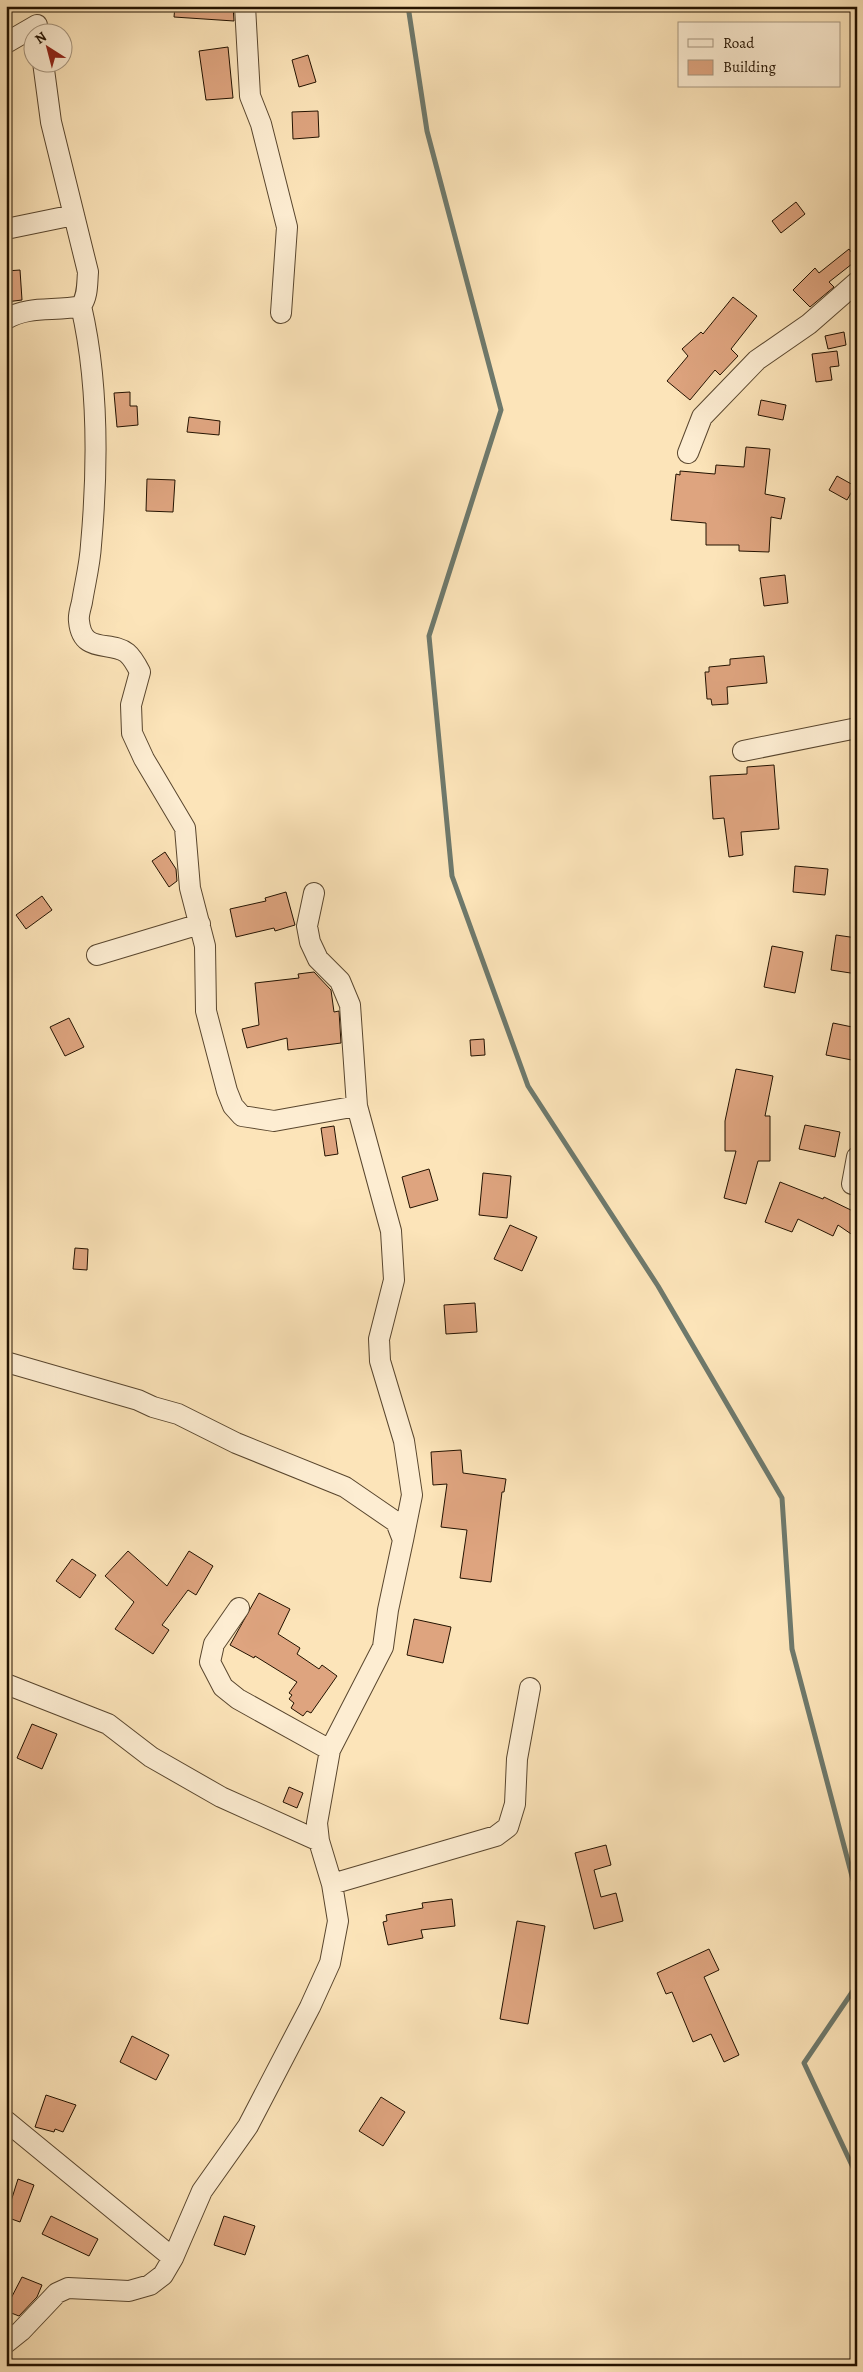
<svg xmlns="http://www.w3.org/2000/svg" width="863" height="2372" viewBox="0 0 863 2372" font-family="Alegreya,serif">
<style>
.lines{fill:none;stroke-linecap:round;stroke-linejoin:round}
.stream{stroke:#6e796c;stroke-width:5}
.building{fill:#dea47f;stroke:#231200}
.street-casing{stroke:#59462e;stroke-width:22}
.street{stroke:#fdedd2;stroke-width:20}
</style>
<rect width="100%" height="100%" fill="#fce4b9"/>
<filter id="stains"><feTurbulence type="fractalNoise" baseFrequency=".004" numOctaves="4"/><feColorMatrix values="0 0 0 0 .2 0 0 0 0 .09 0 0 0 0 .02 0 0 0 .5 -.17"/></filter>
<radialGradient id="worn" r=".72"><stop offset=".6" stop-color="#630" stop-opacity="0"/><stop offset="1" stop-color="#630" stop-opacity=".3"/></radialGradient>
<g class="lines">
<!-- stream -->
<path class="stream" d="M408,6L427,131L501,410L429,636L452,876L528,1086L658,1286L782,1498L792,1649L857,1895
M857,1985L804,2063L857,2176"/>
</g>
<!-- building -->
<path class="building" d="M175,6H233L234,21L174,17Z
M228,47L233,98L206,100L199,51Z
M308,55L316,82L299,87L292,60Z
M318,111L319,137L293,139L292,112Z
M796,202L805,214L781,233L772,221Z
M849,249L857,260L829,282L834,287L810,307L793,290L815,268L819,273Z
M20,270L22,300L6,302V271Z
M733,297L757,316L731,349L738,356L720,375L715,370L690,400L667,381L688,356L682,349L701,332L703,334Z
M844,332L846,345L828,349L825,336Z
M837,351L839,366L830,367L832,380L816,382L812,354Z
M130,392V406H137L138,425L117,427L114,393Z
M761,400L786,405L783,420L758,415Z
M189,417L220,421L219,435L187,432Z
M746,447L770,449L765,494L785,498L781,519L771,517L769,552L739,551V545H706V523L671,520L676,474L680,475V471L715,474L716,465L744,467Z
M837,476L855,486L847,500L829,490Z
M147,479L175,480L173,512L146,511Z
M785,575L788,603L764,606L760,578Z
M764,656L767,683L727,687L728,704L712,705L711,699H707L705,672H709V667L730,665V659Z
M774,765L779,829L741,832L743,855L729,857L724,818L713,819L710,776L747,774V767Z
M165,852L176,869L177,881L169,887L152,861Z
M795,866L828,869L825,895L793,892Z
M286,892L295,925L275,931L274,928L236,937L230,909L266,901L265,898Z
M42,896L52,910L26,929L16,915Z
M836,935L857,938V974L831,970Z
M772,946L803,952L795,993L764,987Z
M314,972L331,990L334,1012L339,1011L341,1043L288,1050L287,1038L247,1048L242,1029L259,1025L255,983L299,978L298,974Z
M69,1018L84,1047L65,1056L50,1027Z
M833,1023L857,1028V1061L826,1055Z
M484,1039L485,1055L471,1056L470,1040Z
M736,1069L773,1076L765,1116H770V1161H758L746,1204L724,1198L736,1151H725V1121Z
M805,1125L840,1132L835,1157L799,1149Z
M334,1126L338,1154L325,1156L321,1128Z
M429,1169L438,1200L410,1208L402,1177Z
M483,1173L511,1176L507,1218L479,1215Z
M780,1182L823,1199L824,1197L857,1213V1238L838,1225L833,1236L798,1219L792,1232L765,1222Z
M510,1225L537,1237L522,1271L494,1259Z
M75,1248L88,1249L87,1270L73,1269Z
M475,1303L477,1332L446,1334L444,1305Z
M461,1450L463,1473L506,1479L504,1492H502L491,1582L460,1578L467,1530L441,1527L447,1484L433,1485L431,1452Z
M128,1551L167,1586L189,1551L213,1566L196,1595L188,1590L162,1625L169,1630L153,1654L115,1629L134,1602L105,1576Z
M72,1559L96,1575L80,1598L56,1581Z
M259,1593L290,1609L278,1634L300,1648L297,1654L319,1669L322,1665L337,1676L311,1713L307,1711L303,1716L291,1708L294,1703L289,1699L292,1695L289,1693L297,1682L255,1656L254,1658L230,1645Z
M414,1619L451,1627L443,1663L407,1655Z
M32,1724L57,1734L42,1769L17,1758Z
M289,1787L303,1793L297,1808L283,1802Z
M606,1845L611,1865L594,1870L601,1897L616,1893L623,1921L594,1929L575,1853Z
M452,1899L455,1926L421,1930L423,1938L388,1945L383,1922L387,1921L386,1915L423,1908L422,1903Z
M517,1921L545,1926L528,2024L500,2019Z
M709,1949L719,1970L704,1977L739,2055L724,2062L711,2034L693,2042L672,1992L666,1994L657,1973Z
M132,2036L169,2055L156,2080L120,2062Z
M46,2095L76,2105L63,2132L55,2129L54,2132L35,2127Z
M381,2097L405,2112L383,2146L359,2131Z
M18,2179L34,2185L20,2222L6,2217Z
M51,2216L98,2239L89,2256L42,2234Z
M224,2216L255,2226L245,2255L214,2245Z
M22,2277L42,2285L37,2297L19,2316L6,2311V2308Z"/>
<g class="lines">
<defs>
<path id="street" d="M245,6L250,96L261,124L287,227L281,313
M6,43L37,25
M6,229L74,215
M81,306C99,383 98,467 91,545C90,564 85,583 82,602C81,607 78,615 79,621C82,655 111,640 127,653C133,658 137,666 140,672L131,705L132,733L144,759L185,828L190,888L205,946L206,1011L227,1091L233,1106L242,1116L274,1121L357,1106
M6,319C30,305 55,312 81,306C88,296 87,284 88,272L51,122L43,62
M688,453L702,417L757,360L809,324L857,282
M743,751L857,728
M314,893L307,926L310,942L318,959L340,981L350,1005L357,1106L391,1231L394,1280L379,1339L380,1361L404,1441L412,1495L403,1540
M97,955L200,924
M852,1184L857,1157
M6,1362L138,1400L153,1407L178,1414L236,1443L345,1487L396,1522L403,1540L388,1610L383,1647L330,1750L317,1823L319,1841L332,1884L338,1921L330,1963L310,2007L248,2126L202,2191L173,2258L163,2275L150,2285L129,2291L68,2288L57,2293L21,2331L6,2343
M239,1608L214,1644L210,1662L223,1687L238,1699L330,1750
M6,1684L108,1724L151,1757L221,1797L319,1841
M332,1884L496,1836L508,1827L515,1804L517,1759L530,1688
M6,2121L173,2258"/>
</defs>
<!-- street casing -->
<use href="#street" class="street-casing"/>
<!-- street -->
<use href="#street" class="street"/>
</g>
<!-- margin -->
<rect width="863" height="2372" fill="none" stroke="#fce4b9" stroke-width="25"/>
<rect x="8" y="8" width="848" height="2357" fill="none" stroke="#231200" stroke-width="2.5"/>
<rect x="12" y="12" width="838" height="2347" fill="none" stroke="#231200"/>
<!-- legend -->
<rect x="678" y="22" width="162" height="65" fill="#fdedd2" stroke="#a6957e"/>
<rect x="688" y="39" width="25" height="8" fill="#fdedd2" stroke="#a6957e"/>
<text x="723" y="48" font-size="15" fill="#231200">Road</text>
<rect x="688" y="60" width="25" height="15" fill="#dea47f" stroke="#a6957e"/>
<text x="723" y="72" font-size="15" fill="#231200">Building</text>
<!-- north arrow -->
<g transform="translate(48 48) rotate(324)"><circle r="24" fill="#fdedd2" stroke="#a6957e"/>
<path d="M0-4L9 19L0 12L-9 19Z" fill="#8f2418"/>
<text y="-8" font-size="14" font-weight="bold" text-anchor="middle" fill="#231200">N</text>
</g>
<rect width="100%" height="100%" filter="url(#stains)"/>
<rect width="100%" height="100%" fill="url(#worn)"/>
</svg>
